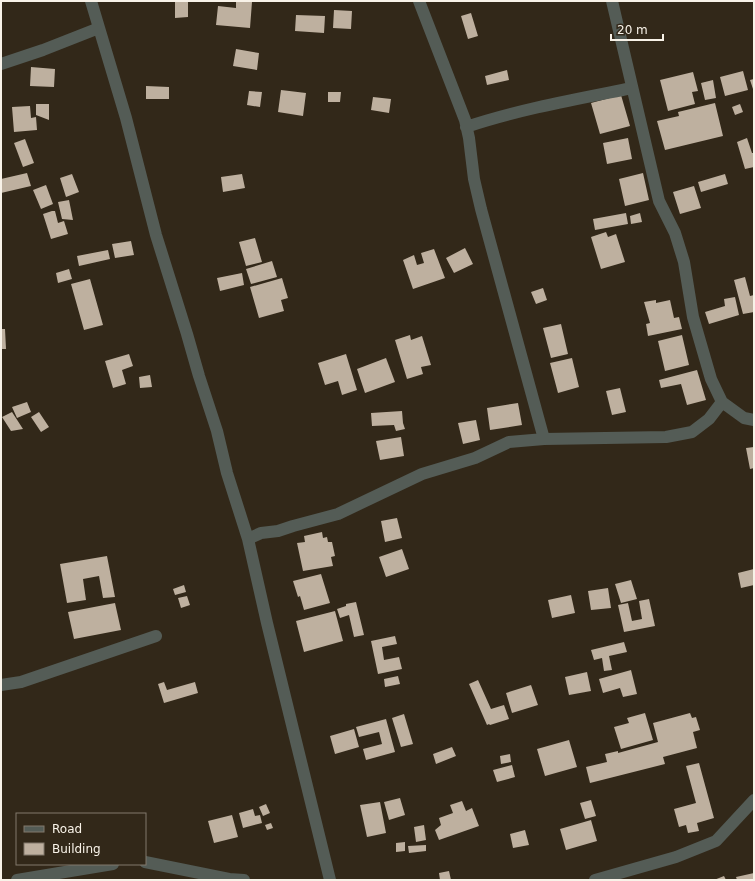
<svg xmlns="http://www.w3.org/2000/svg" width="755" height="881" viewBox="0 0 755 881" font-family="'DejaVu Sans',sans-serif">
<style>
.building{fill:#beb09f}
.lines{fill:none;stroke-linecap:round;stroke-linejoin:round}
.street{stroke:#545c56;stroke-width:12}
</style>
<rect width="100%" height="100%" fill="#322819"/>
<!-- building -->
<path class="building" d="M175,1H188V17L175,18Z
M236,1L252,2L250,28L216,25L218,6L236,8Z
M334,10L352,11L351,29L333,28Z
M471,13L478,36L468,39L461,16Z
M296,15L325,16L324,33L295,31Z
M236,49L259,53L257,70L233,66Z
M31,67L55,69L54,87L30,86Z
M507,70L509,80L487,85L485,76Z
M743,71L748,90L725,96L720,77Z
M693,72L698,91L692,92L695,104L668,111L660,80Z
M754,79V92L750,80Z
M713,80L716,98L705,100L701,83Z
M146,86L169,87V99H146Z
M281,90L306,93L303,116L278,112Z
M249,91L262,92L260,107L247,105Z
M328,92H341L340,102H328Z
M621,95L630,126L600,134L591,103Z
M373,97L391,99L389,113L371,110Z
M715,103L723,136L665,150L657,121L679,116L678,112Z
M36,104H49V120L36,115Z
M740,104L743,112L735,115L732,107Z
M30,106L31,118L36,117L37,130L14,132L12,107Z
M628,138L632,159L607,164L603,143Z
M747,138L752,153H754V167L745,169L737,142Z
M25,139L34,163L23,167L14,143Z
M27,173L31,186L1,193V179Z
M643,173L649,200L625,206L619,179Z
M72,174L79,192L66,197L60,178Z
M242,174L245,188L223,192L221,177Z
M725,174L728,184L701,192L698,182Z
M46,185L53,204L41,209L33,190Z
M694,186L701,208L680,214L673,192Z
M69,200L73,220L62,219L58,202Z
M52,211H55L58,223L64,221L68,234L51,239L43,214Z
M626,213L628,224L595,230L593,219Z
M640,213L642,222L631,224L630,216Z
M606,232L608,237L616,234L625,262L601,269L591,237Z
M255,238L262,262L246,266L239,242Z
M131,241L134,255L115,258L112,244Z
M465,248L473,264L454,273L446,258Z
M434,249L445,278L413,289L403,260L414,255L417,265L424,263L421,253Z
M108,250L110,259L79,266L77,256Z
M272,261L277,277L251,284L246,269Z
M69,269L72,279L58,283L56,273Z
M242,273L244,285L220,291L217,278Z
M745,277L750,296L754,295V312L743,314L734,280Z
M282,278L288,298L281,300L284,311L259,318L250,287Z
M90,279L103,325L84,330L71,284Z
M543,288L547,300L536,304L531,292Z
M735,297L739,315L709,324L705,312L725,306L724,299Z
M656,300V303L670,300L674,318L679,317L682,329L648,336L646,324L650,323L644,302Z
M561,324L568,354L551,358L543,328Z
M1,329H5L6,349H1Z
M410,335L411,340L422,336L431,365L421,367L423,374L407,379L395,340Z
M682,335L689,365L665,371L658,341Z
M129,354L133,366L122,370L126,384L113,388L105,361Z
M346,354L357,390L342,395L338,381L325,385L318,363Z
M386,358L395,382L365,393L357,369Z
M572,358L579,387L558,393L550,363Z
M697,370L706,400L687,405L681,384L661,388L659,380Z
M150,375L152,387L140,388L139,377Z
M620,388L626,412L612,415L606,391Z
M27,402L31,412L17,418L12,407Z
M518,403L522,425L490,430L487,408Z
M402,411L403,423L405,429L396,431L394,425L372,426L371,413Z
M12,412L23,429L11,431L2,417Z
M39,412L49,427L41,432L31,417Z
M476,420L480,440L463,444L458,423Z
M401,437L404,456L380,460L376,441Z
M754,447V468L750,469L746,448Z
M397,518L402,538L385,542L381,521Z
M322,532L323,538L327,537L328,542H332L335,556L331,557L333,566L303,571L297,543L305,542L304,536Z
M402,549L409,569L386,577L379,557Z
M107,556L115,597L103,598L99,576L83,579L86,600L67,603L60,564Z
M754,569V585L741,588L738,573Z
M321,574L330,603L304,610L300,596L298,597L293,581Z
M631,580L637,599L621,603L615,584Z
M184,585L186,592L175,595L173,589Z
M608,588L611,608L591,610L588,591Z
M571,595L575,613L552,618L548,600Z
M187,596L190,605L181,608L178,598Z
M649,599L655,626L624,632L618,605L628,603L632,621L642,619L639,601Z
M356,602L364,635L354,637L349,615L340,618L337,609L346,606V604Z
M115,603L121,630L74,639L68,612Z
M335,611L343,641L304,652L296,621Z
M395,636L397,644L382,647L384,660L399,657L402,669L378,674L371,641Z
M624,642L627,652L609,656L612,670L604,671L602,658L594,660L591,650Z
M631,670L637,694L623,697L620,688L603,693L599,679Z
M587,672L591,691L569,695L565,677Z
M398,676L400,684L385,687L384,679Z
M478,680L491,709L504,705L509,719L490,725L489,724L487,725L469,684Z
M164,682L167,690L195,682L198,693L164,703L158,684Z
M531,685L538,705L512,713L506,693Z
M645,713L653,740L621,749L614,727L629,723L627,718Z
M690,713L692,718L696,717L700,730L693,732L697,748L663,757L665,764L590,783L586,767L607,762L605,754L618,751V753L658,742L653,723Z
M404,714L413,744L401,747L392,718Z
M386,719L395,752L366,760L363,749L382,744L379,732L359,737L356,727Z
M354,729L359,747L335,754L330,736Z
M569,740L577,767L545,776L537,749Z
M452,747L456,756L436,764L433,754Z
M510,754L511,762L501,764L500,756Z
M699,763L714,818L697,823L699,831L688,833L686,825L679,827L674,809L696,803L686,766Z
M512,765L515,777L497,782L493,770Z
M400,798L405,815L389,820L384,802Z
M591,800L596,816L585,819L580,803Z
M462,801L466,811L472,808L479,826L439,840L435,830L441,825L439,818L453,813L450,805Z
M380,802L386,833L367,837L360,805Z
M266,804L270,813L263,816L259,807Z
M253,809L255,816L260,815L262,823L243,828L239,813Z
M232,815L238,837L214,843L208,821Z
M591,820L597,841L566,850L560,829Z
M271,823L273,828L267,830L265,825Z
M424,825L426,840L416,842L414,827Z
M525,830L529,845L513,848L510,834Z
M405,842V851L396,852V843Z
M426,845V851L409,853L408,846Z
M449,871L451,880H440L439,873Z
M754,873V880H737L736,877Z
M724,876L726,880H714Z"/>
<g class="lines">
<!-- street -->
<path class="street" d="M91,1L126,118L156,235L187,334L199,376L217,431L227,473L248,539L267,623L330,880
M419,1L465,120L469,138L474,179L481,209L544,439
M612,1L659,201L675,233L684,262L693,317L711,379L722,402L744,418L754,420
M1,64L43,50L99,28
M466,127C520,109 577,99 632,88
M248,539L261,533L278,531L293,526L338,514L422,474L475,458L509,442L544,439L666,437L692,432L709,419L722,402
M1,685L21,682L156,636
M145,862L229,879
M17,880L113,864
M223,880L229,879L244,880
M595,880L676,857L716,841L754,800"/>
</g>
<!-- border -->
<rect width="755" height="881" fill="none" stroke="#f8f2e8" stroke-width="4"/>
<!-- legend -->
<rect x="16" y="813" width="130" height="52" fill="#322819" stroke="#81796c"/>
<rect x="24" y="826" width="20" height="6" fill="#545c56" stroke="#81796c"/>
<text x="52" y="833" font-size="12" fill="#f8f2e8">Road</text>
<rect x="24" y="843" width="20" height="12" fill="#beb09f" stroke="#81796c"/>
<text x="52" y="853" font-size="12" fill="#f8f2e8">Building</text>
<!-- scale -->
<path d="M611 34v6h52v-6" fill="none" stroke="#f8f2e8" stroke-width="2"/>
<text x="617" y="34" font-size="12" fill="#f8f2e8" stroke="#322819" stroke-width="3" paint-order="stroke">20 m</text>
</svg>
